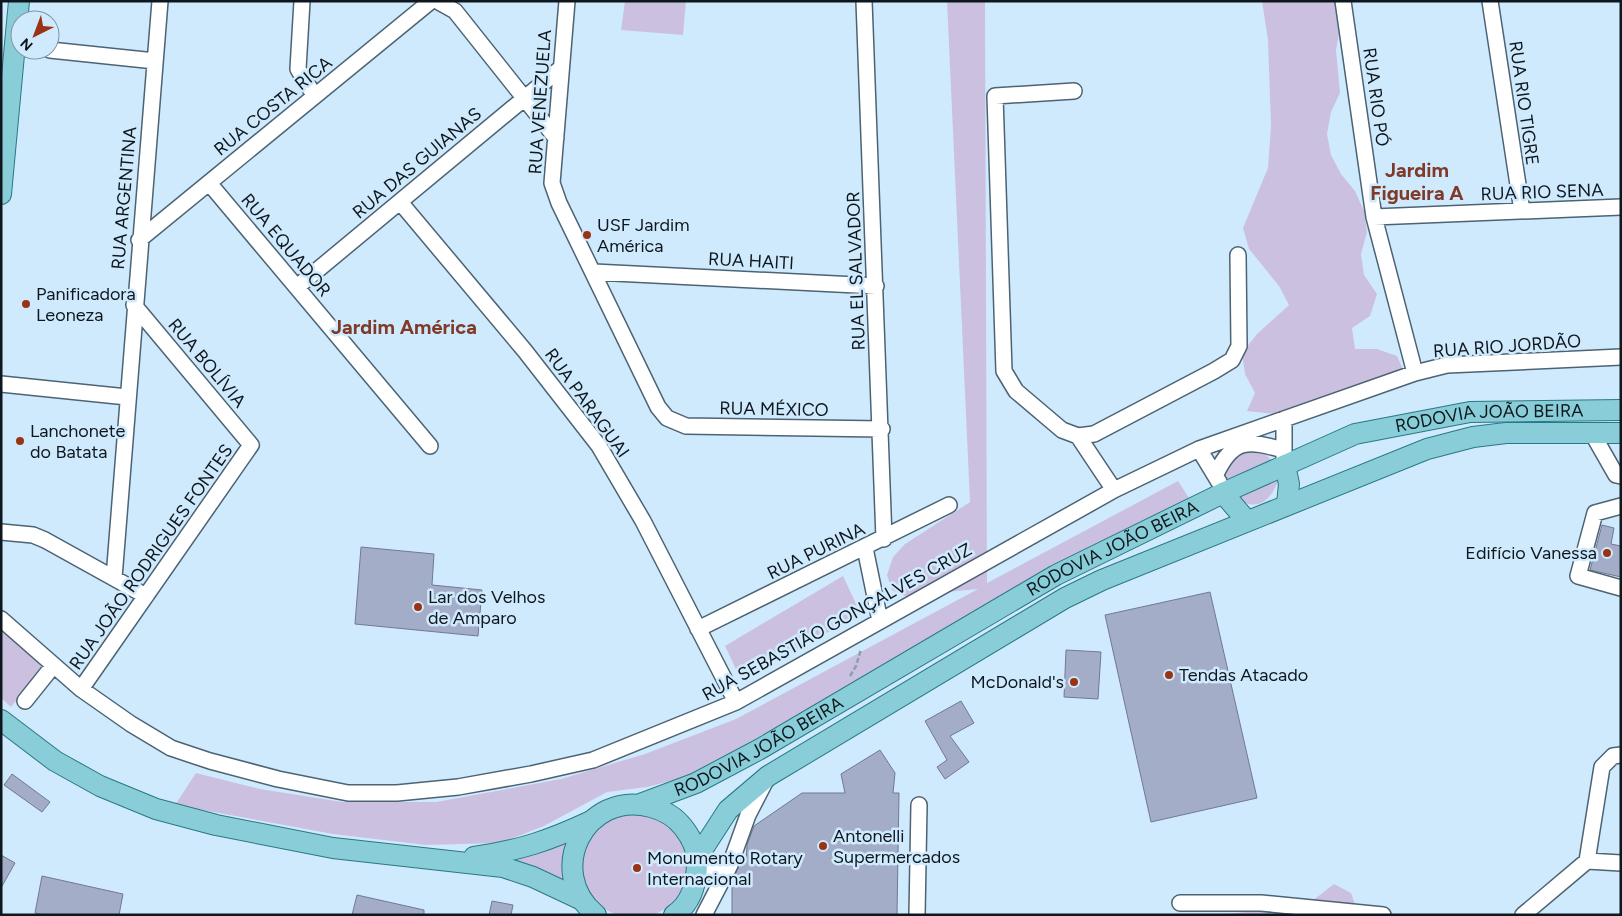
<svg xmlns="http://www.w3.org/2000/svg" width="1622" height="916" viewBox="0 0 1622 916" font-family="Figtree,sans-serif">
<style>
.green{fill:#ccc0e1}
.building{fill:#a4adc7;stroke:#717991}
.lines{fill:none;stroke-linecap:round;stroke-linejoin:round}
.minor-casing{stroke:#4c6373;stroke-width:18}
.major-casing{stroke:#297885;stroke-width:22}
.path{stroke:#8b9fad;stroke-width:2.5;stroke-dasharray:5 2.5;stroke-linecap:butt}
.minor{stroke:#fff;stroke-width:15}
.major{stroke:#88cdd7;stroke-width:20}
.poi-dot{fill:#9a3216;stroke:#d0eafd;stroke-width:2}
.labels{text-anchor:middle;stroke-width:5;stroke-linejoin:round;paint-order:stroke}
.street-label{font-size:18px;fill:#0e171e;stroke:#d0eafd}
.poi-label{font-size:18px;fill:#0e171e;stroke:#d0eafd;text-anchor:start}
.quarter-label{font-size:20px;font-weight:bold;fill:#7f3a29;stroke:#d0eafd}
</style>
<rect width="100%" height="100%" fill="#d0eafd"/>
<!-- green -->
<path class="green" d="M625,1H686L683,35L621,30Z
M947,1H985L987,583L1178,481L1189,498L1086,550L690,776L647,787L607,792L544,826L500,843L426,845L333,834L175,805L196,773L260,789L342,802H436L561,779L645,754L736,719L978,589L905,596L892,590L887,575L893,557L905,544L970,502Z
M1262,1H1336L1340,28L1336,50L1340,93L1331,112L1327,134L1331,155L1341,174L1355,191L1364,211L1367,232L1361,254L1364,275L1377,294L1370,316L1352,328L1355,349H1377L1397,356L1406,376L1285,415L1247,411L1255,393L1245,374L1242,353L1257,334L1289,305L1279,286L1249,249L1243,228L1268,168L1271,125L1268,40Z
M1237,449L1262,450L1271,460L1222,483L1224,466Z
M1280,477C1270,502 1259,513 1233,497Z
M843,576L861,614L741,680L725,646Z
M1,631L10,634L44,666L11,707L1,698Z
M582 865a53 53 0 1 1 106 0a53 53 0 1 1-106 0Z
M570,837L569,885L480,860Z
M1334,884L1351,893L1359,915H1219L1307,905Z"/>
<!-- building -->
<path class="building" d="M1602,525L1614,528L1611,544L1621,546V577L1590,570Z
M361,547L434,554L432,585L482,590L478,636L355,624Z
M1210,592L1257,798L1151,822L1105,615Z
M1066,650L1101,652L1098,699L1064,697Z
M961,701L974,723L950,736L969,762L945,779L937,767L947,760L925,721Z
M880,750L895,773L893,793H899L897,915H732V881L741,861H746L747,845L754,826L802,793H845L841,774Z
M12,774L50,802L42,812L4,785Z
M1,855L15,863L1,888Z
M42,876L123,894L119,915H45L35,913Z
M357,895L424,910V915H352Z
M492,901L513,905L511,915H489Z"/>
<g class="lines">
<defs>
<path id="minor" d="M302,1L298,69L314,95
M437,1L455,11L556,138
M567,1L552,183L559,203L658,407L667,418L686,426L882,429
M864,1L884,539
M1343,1L1374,217L1415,373
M1490,1L1522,211
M50,50L155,61
M1074,91L995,96L1004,371L1016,391L1062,430L1078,436L1094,434L1214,371L1232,360L1239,346L1238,255
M209,183L430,446
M400,202L525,351L599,446L643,521L736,702
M1374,217L1621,207
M139,240L431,1
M594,272L876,286
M297,287L561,68
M1,384L127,397
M1592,433L1616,475L1621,476
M1078,436L1114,490
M1199,449L1219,482
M1284,458V419
M1216,474C1233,438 1248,440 1283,450
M1621,506L1595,513L1578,576L1621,588
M1,532L33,535L45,540L146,596
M865,548L880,621
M114,578L160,1
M1,619L81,689L131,724L171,748L210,761L278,779L348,793H397L458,787L531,774L593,760L736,702L1114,490L1199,449L1415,373L1447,365L1621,357
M698,629L949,505
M81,689L251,445L134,305
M25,701L53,666
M1587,861L1621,863
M697,879L711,869L730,865
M1180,903H1261L1383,915
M704,915L730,865L748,815L765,782
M917,915L919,805
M1523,915L1587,861L1602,767L1613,756L1621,755"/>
<g id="major">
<path d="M1,194L19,1"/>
<path d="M1285,465L1289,484L1287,504"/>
<path d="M1223,493L1246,520"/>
<path d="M1,720L55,761L100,786L156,809L216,825L333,848L503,867L533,877L582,900"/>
<path id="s1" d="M640,804L696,783L760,749L1056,575L1223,493L1355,434L1470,412L1621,410"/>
<path d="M474,857C521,850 548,841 591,821"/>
<path d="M697,858L728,810L768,776L1065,598L1102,580L1427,449L1473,437L1506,433H1621"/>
<path d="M596,915C544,872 585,789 651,807C663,810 675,817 683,827C690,836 697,848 697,861C697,881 692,903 674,915"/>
</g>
</defs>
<!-- minor casing -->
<use href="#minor" class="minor-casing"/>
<!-- major casing -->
<use href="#major" class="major-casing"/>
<!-- path -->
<path class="path" d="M850,676L856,666L861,649"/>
<!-- minor -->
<use href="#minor" class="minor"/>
<!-- major -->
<use href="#major" class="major"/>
</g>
<!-- markers -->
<g class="poi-dot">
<circle cx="587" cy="235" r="5"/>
<circle cx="26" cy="304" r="5"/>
<circle cx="20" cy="441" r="5"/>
<circle cx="1607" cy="553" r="5"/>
<circle cx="418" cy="607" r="5"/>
<circle cx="1169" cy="675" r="5"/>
<circle cx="1074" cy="682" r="5"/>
<circle cx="823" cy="846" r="5"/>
<circle cx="637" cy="868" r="5"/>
</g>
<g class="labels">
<!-- street labels -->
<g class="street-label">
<text transform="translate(1376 97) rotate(82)" y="6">RUA RIO PÓ</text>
<text transform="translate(540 102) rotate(-86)" y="6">RUA VENEZUELA</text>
<text transform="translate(1524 103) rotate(82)" y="6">RUA RIO TIGRE</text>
<text transform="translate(273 106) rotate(-39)" y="6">RUA COSTA RICA</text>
<text transform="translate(417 163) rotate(-40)" y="6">RUA DAS GUIANAS</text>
<text transform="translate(1542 192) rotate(-2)" y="6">RUA RIO SENA</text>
<text transform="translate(124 198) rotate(-85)" y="6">RUA ARGENTINA</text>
<text transform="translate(286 245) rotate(50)" y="6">RUA EQUADOR</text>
<text transform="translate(751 261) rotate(3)" y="6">RUA HAITI</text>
<text transform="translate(856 271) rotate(-92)" y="6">RUA EL SALVADOR</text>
<text transform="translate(1507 346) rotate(-4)" y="6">RUA RIO JORDÃO</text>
<text transform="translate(207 363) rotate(50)" y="6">RUA BOLÍVIA</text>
<text transform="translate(587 403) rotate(54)" y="6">RUA PARAGUAI</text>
<text transform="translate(774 409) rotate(1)" y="6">RUA MÉXICO</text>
<text dy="6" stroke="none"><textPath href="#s1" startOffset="942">RODOVIA JOÃO BEIRA</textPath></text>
<text dy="6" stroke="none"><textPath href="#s1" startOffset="538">RODOVIA JOÃO BEIRA</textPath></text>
<text transform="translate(816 551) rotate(-26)" y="6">RUA PURINA</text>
<text transform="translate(151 557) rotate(-55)" y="6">RUA JOÃO RODRIGUES FONTES</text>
<text transform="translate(837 622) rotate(-29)" y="6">RUA SEBASTIÃO GONÇALVES CRUZ</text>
<text dy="6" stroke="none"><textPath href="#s1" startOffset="132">RODOVIA JOÃO BEIRA</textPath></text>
</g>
<!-- poi labels -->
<g class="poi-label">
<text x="597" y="231">USF Jardim<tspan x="597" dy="21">América</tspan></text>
<text x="36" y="300">Panificadora<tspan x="36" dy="21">Leoneza</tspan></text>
<text x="30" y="437">Lanchonete<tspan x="30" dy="21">do Batata</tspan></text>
<text x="1597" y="559" text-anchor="end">Edifício Vanessa</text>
<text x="428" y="603">Lar dos Velhos<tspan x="428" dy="21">de Amparo</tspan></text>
<text x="1179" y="681">Tendas Atacado</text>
<text x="1064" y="688" text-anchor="end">McDonald's</text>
<text x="833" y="842">Antonelli<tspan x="833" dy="21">Supermercados</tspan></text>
<text x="647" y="864">Monumento Rotary<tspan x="647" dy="21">Internacional</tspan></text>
</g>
<!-- quarter labels -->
<g class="quarter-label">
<text x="1417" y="177">Jardim<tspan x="1417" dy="23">Figueira A</tspan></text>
<text x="404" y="334">Jardim América</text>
</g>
</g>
<!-- border -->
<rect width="1622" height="916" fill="none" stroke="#0e171e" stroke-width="5"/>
<!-- north arrow -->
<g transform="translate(35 35) rotate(222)"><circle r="24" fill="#d0eafd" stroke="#8296a4"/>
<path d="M0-4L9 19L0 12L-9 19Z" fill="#9a3216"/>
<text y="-8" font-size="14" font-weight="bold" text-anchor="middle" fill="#0e171e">N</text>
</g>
</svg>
